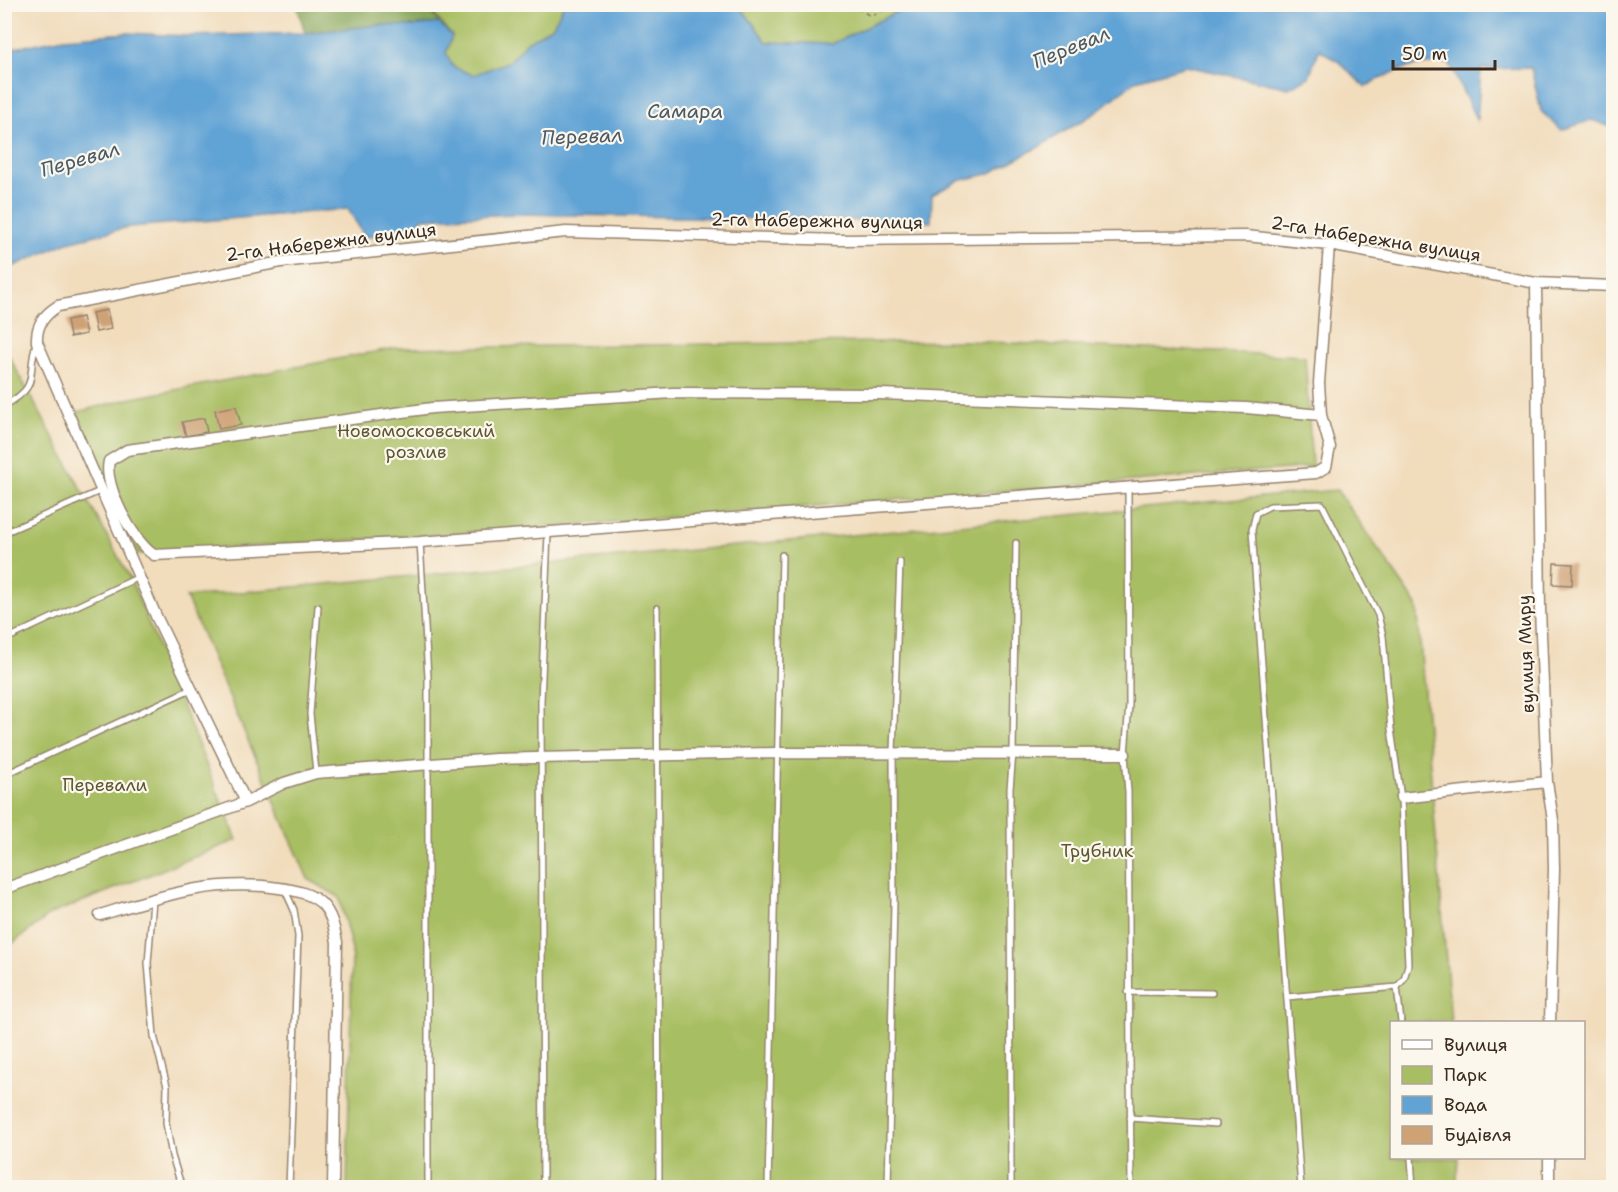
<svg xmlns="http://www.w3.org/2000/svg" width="1618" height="1192" viewBox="0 0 1618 1192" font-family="'Shantell Sans',sans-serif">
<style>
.green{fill:#a8be62;stroke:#727440;stroke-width:1.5}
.forest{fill:#86a558;stroke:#60683b;stroke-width:1.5}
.water{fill:#61a3d5;stroke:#4e667a;stroke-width:1.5}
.building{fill:#cfa276}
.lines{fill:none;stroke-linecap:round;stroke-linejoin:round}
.service-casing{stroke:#96836d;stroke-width:8}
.minor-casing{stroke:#96836d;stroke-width:13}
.path{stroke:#96836d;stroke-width:2;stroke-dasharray:4.5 4.5;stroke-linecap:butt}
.service{stroke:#fff;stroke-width:5}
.minor{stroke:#fff;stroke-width:10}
.labels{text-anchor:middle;stroke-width:4.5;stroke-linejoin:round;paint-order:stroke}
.street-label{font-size:18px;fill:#3b2a1e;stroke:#fbf7ec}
.park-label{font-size:18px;fill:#5c5632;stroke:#fbf7ec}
.water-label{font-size:20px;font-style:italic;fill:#4a5a67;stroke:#fbf7ec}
</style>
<rect width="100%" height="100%" fill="#fbf7ec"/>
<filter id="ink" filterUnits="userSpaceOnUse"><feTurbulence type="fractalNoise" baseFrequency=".0167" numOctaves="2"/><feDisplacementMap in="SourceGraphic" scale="12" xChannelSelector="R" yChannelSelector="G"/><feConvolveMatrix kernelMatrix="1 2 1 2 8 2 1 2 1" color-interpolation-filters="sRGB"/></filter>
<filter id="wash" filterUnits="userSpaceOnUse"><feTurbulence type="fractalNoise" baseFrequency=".008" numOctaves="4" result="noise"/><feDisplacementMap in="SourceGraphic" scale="24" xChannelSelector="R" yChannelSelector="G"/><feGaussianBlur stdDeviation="1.35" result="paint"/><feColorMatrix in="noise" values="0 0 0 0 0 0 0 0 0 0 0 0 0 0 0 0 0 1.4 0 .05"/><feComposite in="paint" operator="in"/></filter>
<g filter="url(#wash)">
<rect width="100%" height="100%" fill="#f1dcbc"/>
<!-- green -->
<path class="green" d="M430,4L564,5L553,26L527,42L508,62L473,75L453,67L446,53L452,36L428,7Z
M739,5H885L895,13L832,44L767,42Z
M965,341L1305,356L1312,467L522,529L138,554L77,412L128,399L395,348Z
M4,347L131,580L237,840L51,914L5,949Z
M1337,490L1417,605L1451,1022H1392V1158H1459L1456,1187H347L352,950L339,897L308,879L186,597Z"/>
<!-- forest -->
<path class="forest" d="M297,5H430L428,8L439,23L412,26L380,25L305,33Z
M885,5H920L895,13Z"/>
<!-- water -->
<path class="water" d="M920,5H1613V128L1592,120L1561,130L1541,111L1531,68L1481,69L1477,121L1449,63C1414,63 1395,69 1365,87L1339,62L1319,49L1309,77L1289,88L1186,66L1136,80L1097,112L1037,148L988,174L958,181L932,195L931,222L517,214L423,218L410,231L365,237L348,209L129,227L68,242L5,270V50L64,38L127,33L188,36L305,33L380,25L412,26L439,23L452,36L446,53L453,67L473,75L508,62L527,42L553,26L564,5H739L767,42L832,44L895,13Z"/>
<g id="blocks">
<!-- building -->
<path class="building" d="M107,310L111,329L96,332L92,313Z
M82,317L86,334L70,337L67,320Z
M236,406L241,425L219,429L215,410Z
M204,418L207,432L186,436L182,422Z
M1554,563L1573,564L1572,585L1553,584Z"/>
</g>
</g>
<g filter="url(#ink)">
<use href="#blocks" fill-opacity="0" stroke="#96836d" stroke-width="1.5"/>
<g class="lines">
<defs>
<path id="service" d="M4,406C41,385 26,379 36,343
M1128,488L1129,705L1125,754L1128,792L1131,1188
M4,533L100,491
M420,542L428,677V1188
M657,608L659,1188
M4,640L139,577
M316,772L310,714L318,607
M4,775L191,689
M285,890L294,910L298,936L289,1188
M153,900L148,963L154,1036L167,1086L166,1123L172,1156L182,1188
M1128,992L1212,993
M1287,997L1397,987
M1130,1118L1216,1124
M1411,1158L1413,1188
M543,1188L541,701L548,533
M768,1188L782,555
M888,1188L894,902L893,752L900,562
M1011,1188L1010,789L1013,753L1016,543
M1301,1188L1252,530L1256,513L1270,506L1322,504L1378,615L1383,636L1391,729L1401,798L1408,965L1404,979L1397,987L1401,1022"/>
<path id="minor" d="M1536,283L1540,609L1547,782L1553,820L1554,869L1550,1022
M1321,415L1246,408L880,394L673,393L432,408L127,450L109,461C103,485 133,542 154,555L420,542L1316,473L1326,467L1330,447L1321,415L1319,383L1329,245
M1401,798L1547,782
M246,802L156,616L37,342C36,325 44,315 58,306L281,262L566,232L840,240L1246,236L1329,245L1536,283L1614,286
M4,889L246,802L284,783L316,773L495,759L776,753L1125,754
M100,915C162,896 213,878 279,888C294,890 311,893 322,904C332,915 334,927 337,942L333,1188
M1549,1188V1158"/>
</defs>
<!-- service casing -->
<use href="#service" class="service-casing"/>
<!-- minor casing -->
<use href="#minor" class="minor-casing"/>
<!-- path -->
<path class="path" d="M849,4L871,16L896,4"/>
<!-- service -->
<use href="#service" class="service"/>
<!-- minor -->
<use href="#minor" class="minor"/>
</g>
</g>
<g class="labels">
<!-- street labels -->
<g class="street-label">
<text transform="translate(817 221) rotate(1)" y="6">2-га Набережна вулиця</text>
<text transform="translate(1376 239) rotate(9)" y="6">2-га Набережна вулиця</text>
<text transform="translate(331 242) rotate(-7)" y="6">2-га Набережна вулиця</text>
<text transform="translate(1526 654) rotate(-92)" y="6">вулиця Миру</text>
</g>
<!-- park labels -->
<g class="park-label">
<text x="416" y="437">Новомосковський<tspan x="416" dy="21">розлив</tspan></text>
<text x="105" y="791">Перевали</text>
<text x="1097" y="857">Трубник</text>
</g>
<!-- water labels -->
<g class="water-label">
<text transform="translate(1071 47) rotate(-22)" y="7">Перевал</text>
<text x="685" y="118">Самара</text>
<text transform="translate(582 136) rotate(-2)" y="7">Перевал</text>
<text transform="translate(80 159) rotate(-16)" y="7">Перевал</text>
</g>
</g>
<!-- margin -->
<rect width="1618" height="1192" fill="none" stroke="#fbf7ec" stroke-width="24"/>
<!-- legend -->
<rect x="1390" y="1021" width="195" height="138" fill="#fbf7ec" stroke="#aea59a" stroke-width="1.5"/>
<rect x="1402" y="1040" width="30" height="9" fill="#ffffff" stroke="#aea59a" stroke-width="1.5"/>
<text x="1444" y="1051" font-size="18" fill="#3b2a1e">Вулиця</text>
<rect x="1402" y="1066" width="30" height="18" fill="#a8be62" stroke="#aea59a" stroke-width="1.5"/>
<text x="1444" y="1081" font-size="18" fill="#3b2a1e">Парк</text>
<rect x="1402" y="1096" width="30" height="18" fill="#61a3d5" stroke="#aea59a" stroke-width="1.5"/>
<text x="1444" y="1111" font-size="18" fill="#3b2a1e">Вода</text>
<rect x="1402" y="1126" width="30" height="18" fill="#cfa276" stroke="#aea59a" stroke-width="1.5"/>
<text x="1444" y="1141" font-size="18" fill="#3b2a1e">Будівля</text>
<!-- scale -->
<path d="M1393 60v9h102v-9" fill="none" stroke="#3b2a1e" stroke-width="3"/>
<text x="1402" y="60" font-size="18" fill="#3b2a1e" stroke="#fbf7ec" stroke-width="4.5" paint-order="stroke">50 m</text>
</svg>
